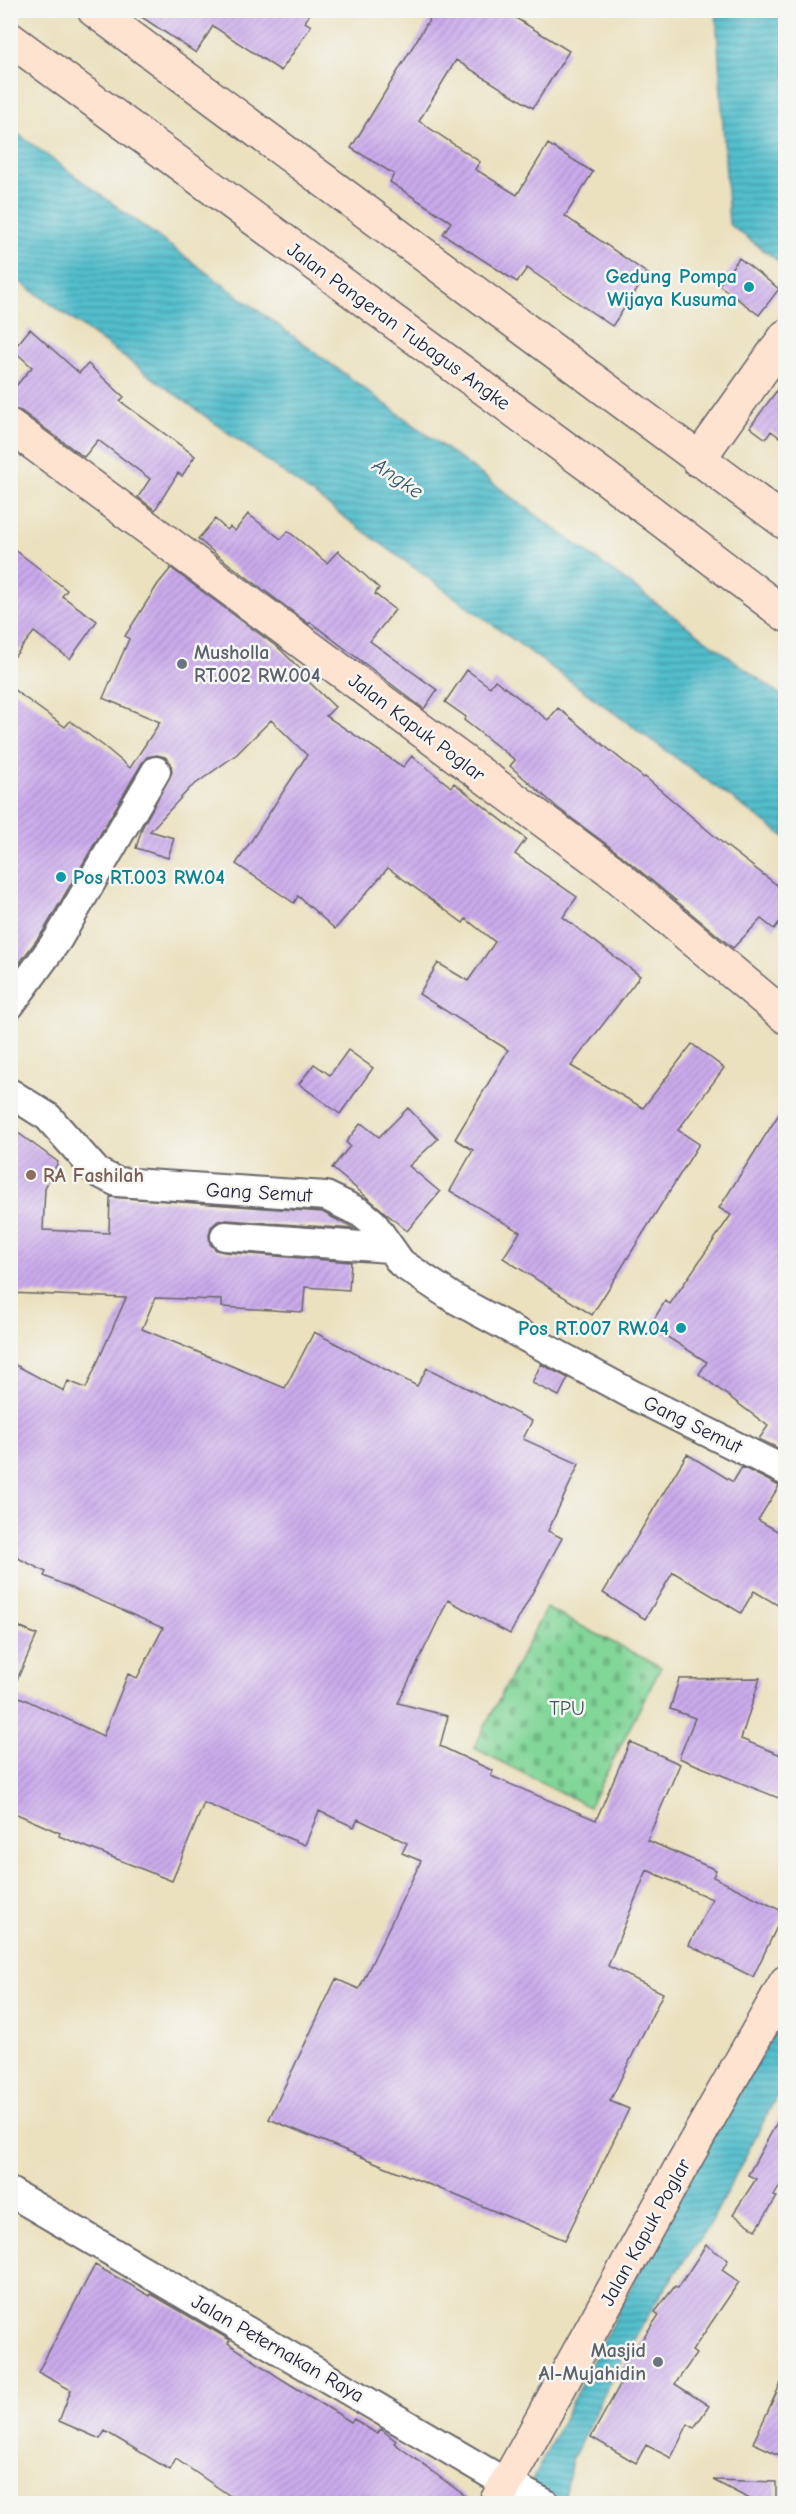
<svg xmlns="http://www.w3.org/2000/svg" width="796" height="2514" viewBox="0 0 796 2514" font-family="'Comic Neue',sans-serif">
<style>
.cemetery{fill:url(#cemetery-stones);stroke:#527c6a;stroke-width:1.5}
.water{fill:url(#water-rules);stroke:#3a7084;stroke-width:1.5}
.building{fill:url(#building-hatch)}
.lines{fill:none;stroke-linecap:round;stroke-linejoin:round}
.street-casing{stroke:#686569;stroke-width:32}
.secondary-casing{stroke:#686569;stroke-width:36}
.street{stroke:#fff;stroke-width:28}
.secondary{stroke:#fee3d1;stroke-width:33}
.culture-dot{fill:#0f9aa8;stroke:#f6f6f2;stroke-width:2}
.worship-dot{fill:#6b7280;stroke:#f6f6f2;stroke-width:2}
.education-dot{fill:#8d6e63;stroke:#f6f6f2;stroke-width:2}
.labels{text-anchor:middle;stroke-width:5;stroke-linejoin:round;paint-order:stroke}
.culture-label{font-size:20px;font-weight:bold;fill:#0d838f;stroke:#f6f6f2;text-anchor:end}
.street-label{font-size:20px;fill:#22223b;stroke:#f6f6f2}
.worship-label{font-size:20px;font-weight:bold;fill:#5b616d;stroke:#f6f6f2;text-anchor:start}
.education-label{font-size:20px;font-weight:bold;fill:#785e54;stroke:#f6f6f2;text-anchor:start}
.park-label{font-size:20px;fill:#3f5857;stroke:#f6f6f2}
.water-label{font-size:21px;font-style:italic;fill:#33596e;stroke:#f6f6f2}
</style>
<defs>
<pattern id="cemetery-stones" width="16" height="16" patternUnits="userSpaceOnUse" patternTransform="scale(1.5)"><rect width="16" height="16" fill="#82d698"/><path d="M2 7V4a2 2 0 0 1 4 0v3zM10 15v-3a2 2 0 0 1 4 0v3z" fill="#70b784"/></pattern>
<pattern id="water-rules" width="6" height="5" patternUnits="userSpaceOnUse" patternTransform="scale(1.5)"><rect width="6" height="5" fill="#52becc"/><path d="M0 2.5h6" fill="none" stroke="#449aa7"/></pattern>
<pattern id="building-hatch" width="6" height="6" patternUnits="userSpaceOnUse" patternTransform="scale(1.5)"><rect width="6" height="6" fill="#caaaeb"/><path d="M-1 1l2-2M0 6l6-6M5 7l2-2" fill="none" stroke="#ad92ca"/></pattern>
</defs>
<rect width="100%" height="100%" fill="#f6f6f2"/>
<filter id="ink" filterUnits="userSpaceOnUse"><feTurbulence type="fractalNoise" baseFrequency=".0167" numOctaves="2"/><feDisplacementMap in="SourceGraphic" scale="12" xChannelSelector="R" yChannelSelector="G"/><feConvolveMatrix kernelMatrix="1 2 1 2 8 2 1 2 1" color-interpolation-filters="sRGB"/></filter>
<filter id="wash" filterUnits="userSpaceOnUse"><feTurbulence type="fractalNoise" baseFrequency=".008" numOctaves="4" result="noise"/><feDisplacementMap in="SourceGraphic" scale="24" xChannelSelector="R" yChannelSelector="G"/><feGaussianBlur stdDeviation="1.35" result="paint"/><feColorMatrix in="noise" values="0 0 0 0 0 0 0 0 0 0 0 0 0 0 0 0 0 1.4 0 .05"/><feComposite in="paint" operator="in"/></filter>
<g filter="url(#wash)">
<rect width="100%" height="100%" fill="#ebe1bf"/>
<!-- cemetery -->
<path class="cemetery" d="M546,1608L661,1667L589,1807L474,1748Z"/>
<!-- water -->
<path class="water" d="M716,11H785V266L729,224Z
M10,128L785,698V837L11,275Z
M785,2017V2080L709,2226L662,2292L616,2370L572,2460L564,2503L520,2504C604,2339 686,2172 785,2017Z"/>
<g id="blocks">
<!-- building -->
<path class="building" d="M131,10H312L305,22L311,26L281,71L213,26L196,53Z
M435,10H503L569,51L533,108L456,60L419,121L480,162L475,169L517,195L548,144L593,172L565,216L648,274L612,326L527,268L517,282L443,234L451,222L390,182L394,174L351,148Z
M739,258L779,289L759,315L719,285Z
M30,329L79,373L88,364L124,397L120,401L195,456L182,476L178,473L155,510L138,497L150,479L98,440L84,457L21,411L10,408V393L32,367L13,350Z
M786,378V442L771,431L766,439L750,427Z
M248,514L281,539L288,531L327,563L338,551L379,588L375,594L395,610L370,641L437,690L424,709L310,622L309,624L217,555L198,539L215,519L227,530L230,527L235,531Z
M10,546L67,590L62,596L97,621L70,659L34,632L10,662Z
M171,568L281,650L310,679L308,681L335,707L326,716L403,767L412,756L451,787L454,783L526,839L515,854L577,897L563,917L640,976L571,1066L643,1108L692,1044L724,1068L678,1130L699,1144L592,1315L503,1258L520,1232L450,1191L473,1150L455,1139L508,1050L419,994L438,963L468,981L495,942L466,919L463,923L388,868L335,929L298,896L294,903L236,864L307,755L271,720L237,754L190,788L150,831L174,838L168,858L136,848L142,828L172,772L171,763L165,757L157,755L147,757L142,763L44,930L10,976V687L65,727L70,721L105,747L130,768L160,722L103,698L129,639L125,636L158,584Z
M467,670L490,687L495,680L548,720L558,708L644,778L645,777L725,845L786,892V914L774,929L761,919L733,948L621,855L558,808L510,766L515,760L464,720L466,717L445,702Z
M348,1050L373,1068L340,1114L299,1084L314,1064L330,1075Z
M786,1103V1452L759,1439L768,1426L699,1374L707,1362L650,1326L665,1301L670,1304L731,1215L719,1208Z
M408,1108L438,1139L409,1166L440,1192L407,1231L332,1168L350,1146L346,1142L361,1123L379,1137Z
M10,1127L58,1162L45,1188L43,1230L109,1233L110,1197L322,1212L354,1229L226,1220L218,1221L211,1227L209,1235L210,1244L216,1250L224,1252L351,1262L349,1290L305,1287L303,1312L222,1307V1300L155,1298L142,1329L285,1388L314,1332L417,1386L427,1368L532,1421L523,1439L579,1464L548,1531L562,1538L510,1634L448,1600L398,1703L448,1716L440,1746L493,1771L491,1776L596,1820L630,1742L680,1764L647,1840L716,1870L713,1877L784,1912L753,1977L689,1945L712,1899L647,1870L608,1966L663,1993L610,2101L629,2109L565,2240L269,2119L336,1979L359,1989L421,1861L402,1853L407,1843L358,1819L354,1827L319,1811L305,1845L204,1803L172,1881L59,1836L60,1833L10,1811V1623L37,1635L11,1693L103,1736L128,1674L137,1678L163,1628L44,1576L46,1572L10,1554V1362L64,1391L68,1381L86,1388L126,1298L10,1293Z
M541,1364L568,1378L559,1396L532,1383Z
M687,1454L733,1482L742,1467L779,1486L758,1520L786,1536V1610L754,1591L741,1613L673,1572L645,1619L603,1593Z
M760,1678L741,1739L786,1757V1801L679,1758L695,1718L670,1709L679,1679Z
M786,2106V2175L774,2196L777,2197L756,2230L733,2214L756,2179L748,2175Z
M706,2245L728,2260L722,2270L739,2282L692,2351L696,2354L675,2384L709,2406L694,2428L688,2424L671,2458L646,2445L636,2463L591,2437L626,2374L620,2371L659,2315L655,2312L675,2286L678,2288Z
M95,2265L150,2296L151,2294L230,2340L228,2343L280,2378L351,2422L354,2419L377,2434L381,2429L396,2441L394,2443L476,2504H242L176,2459L170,2470L105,2431L100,2439L59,2421L71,2390L38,2372Z
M786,2372V2458L753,2443Z
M713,2480L776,2482V2504H759Z"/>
</g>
</g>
<g filter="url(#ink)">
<use href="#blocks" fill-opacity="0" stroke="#686569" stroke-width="1.5"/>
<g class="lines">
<defs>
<path id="street" d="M10,1005L58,939L156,771
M10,1093L48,1117L97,1172L117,1182L326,1196L361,1213L372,1222L401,1263L455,1299L633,1395L786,1471
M225,1236L389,1248
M10,2192L506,2483L546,2504"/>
<path id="secondary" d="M94,10L786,523
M10,39L606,478L786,615
M10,426L609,869L786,1017
M698,460L786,336
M495,2504L681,2167L786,1982"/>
</defs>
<!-- street casing -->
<use href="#street" class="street-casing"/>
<!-- secondary casing -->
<use href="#secondary" class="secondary-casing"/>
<!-- street -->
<use href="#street" class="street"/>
<!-- secondary -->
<use href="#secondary" class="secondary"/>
</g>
</g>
<!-- markers -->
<g class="culture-dot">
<circle cx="749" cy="287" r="6"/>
<circle cx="61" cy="877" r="6"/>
<circle cx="681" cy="1328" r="6"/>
</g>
<g class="worship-dot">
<circle cx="182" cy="664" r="6"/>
<circle cx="658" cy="2362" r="6"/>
</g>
<circle class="education-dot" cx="31" cy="1175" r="6"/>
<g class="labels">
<!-- culture labels -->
<g class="culture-label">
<text x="737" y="283">Gedung Pompa<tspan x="737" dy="23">Wijaya Kusuma</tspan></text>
<text x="73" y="884" text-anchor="start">Pos RT.003 RW.04</text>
<text x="669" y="1335">Pos RT.007 RW.04</text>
</g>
<!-- street labels -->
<g class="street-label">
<text transform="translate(399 326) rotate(36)" y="7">Jalan Pangeran Tubagus Angke</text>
<text transform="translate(417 727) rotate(37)" y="7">Jalan Kapuk Poglar</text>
<text transform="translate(259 1192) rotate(3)" y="7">Gang Semut</text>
<text transform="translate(693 1424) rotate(26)" y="7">Gang Semut</text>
<text transform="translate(645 2232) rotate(-61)" y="7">Jalan Kapuk Poglar</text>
<text transform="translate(278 2348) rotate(30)" y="7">Jalan Peternakan Raya</text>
</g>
<!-- worship labels -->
<g class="worship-label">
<text x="194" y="659">Musholla<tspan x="194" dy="23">RT.002 RW.004</tspan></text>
<text x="646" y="2357" text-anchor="end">Masjid<tspan x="646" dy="23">Al-Mujahidin</tspan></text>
</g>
<!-- education labels -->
<g class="education-label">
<text x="43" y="1182">RA Fashilah</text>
</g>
<!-- park labels -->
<g class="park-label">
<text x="567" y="1715">TPU</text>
</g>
<!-- water labels -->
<g class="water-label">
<text transform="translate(398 478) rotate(34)" y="7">Angke</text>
</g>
</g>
<!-- margin -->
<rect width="796" height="2514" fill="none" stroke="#f6f6f2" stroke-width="36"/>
</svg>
